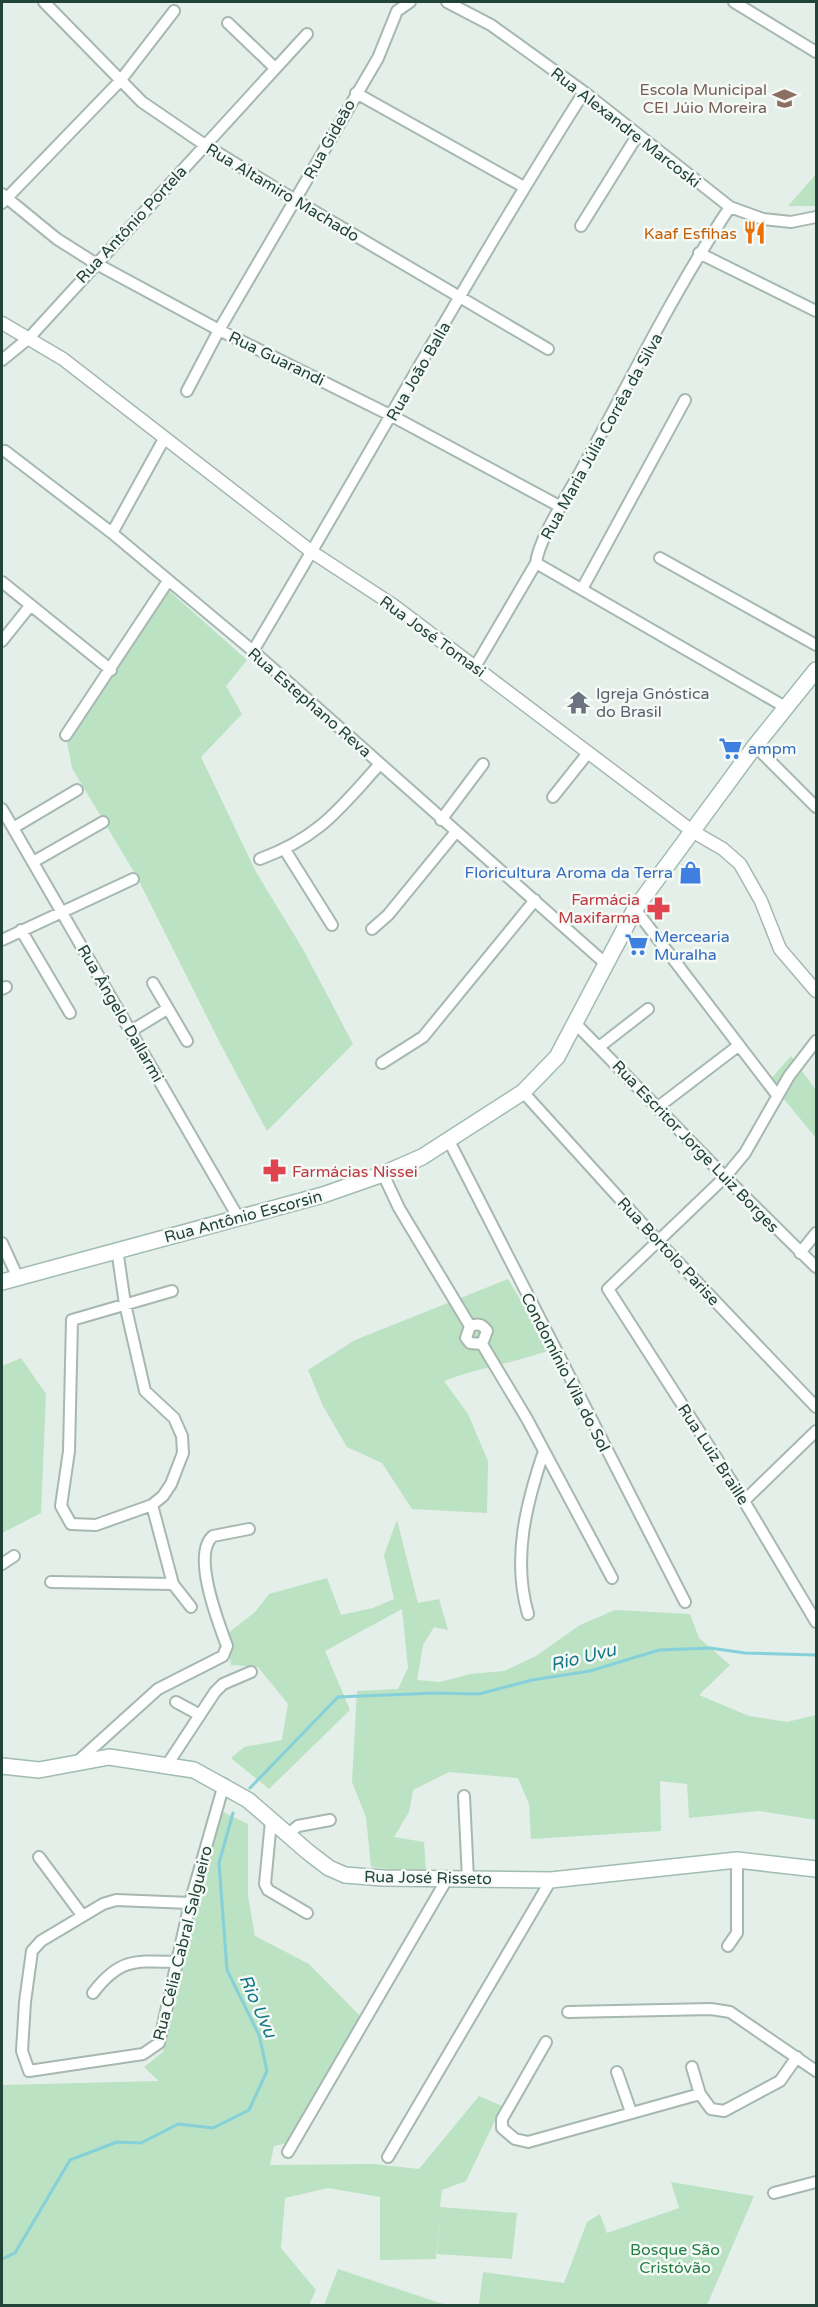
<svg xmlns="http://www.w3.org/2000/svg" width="818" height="2307" viewBox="0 0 818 2307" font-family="'Varela Round',sans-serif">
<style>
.green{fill:#bae2c3}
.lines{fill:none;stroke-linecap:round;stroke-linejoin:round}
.stream{stroke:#86d0d9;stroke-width:3}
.minor-casing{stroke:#a6b8b0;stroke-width:14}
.tertiary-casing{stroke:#a6b8b0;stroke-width:15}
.secondary-casing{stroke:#a1bcb1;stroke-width:18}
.minor{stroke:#fff;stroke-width:10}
.tertiary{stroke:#fff;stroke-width:12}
.secondary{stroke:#fff;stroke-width:15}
.labels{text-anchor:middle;stroke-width:5;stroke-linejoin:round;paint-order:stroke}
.education-label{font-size:16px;fill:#785e54;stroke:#f5faf7;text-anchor:end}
.street-label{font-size:16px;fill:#214338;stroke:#f5faf7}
.food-label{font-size:16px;fill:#c56008;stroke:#f5faf7;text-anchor:end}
.worship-label{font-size:16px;fill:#5b616d;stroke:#f5faf7;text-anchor:start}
.shop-label{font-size:16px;fill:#366cbe;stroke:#f5faf7;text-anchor:start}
.health-label{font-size:16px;fill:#be3a42;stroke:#f5faf7;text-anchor:end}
.park-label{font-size:16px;fill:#267e44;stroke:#f5faf7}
.water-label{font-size:18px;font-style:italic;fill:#147886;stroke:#f5faf7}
</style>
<rect width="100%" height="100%" fill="#e4efe9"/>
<!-- green -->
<path class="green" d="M816,174V206H788Z
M167,589L247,660L226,686L242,714L201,757L256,872L304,951L353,1044L267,1131L220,1043L137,877L72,768L66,737Z
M791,1056L816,1090V1138L769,1081Z
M508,1279L550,1350C515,1363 479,1367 444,1381L468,1414L488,1461L487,1513L412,1509L382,1463L347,1447L323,1406L308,1370L355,1340Z
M21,1358L46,1394L41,1513L2,1533V1366Z
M397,1520L418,1603L439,1599L448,1630L434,1627L423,1645L417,1680L440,1682L470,1674L504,1671L536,1656L580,1625L615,1610L690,1614L699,1638L730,1665L699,1695L749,1716L787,1722L816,1715V1820L759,1811L689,1818L687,1784L660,1781L661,1831L531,1839L529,1804L518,1778L449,1772L413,1790L409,1812L394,1837L424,1842L426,1873L371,1867L366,1817L352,1782L357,1691L398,1689L408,1668L402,1609L325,1651L350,1710L269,1789L231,1758L244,1747L282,1740L288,1704L258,1667L231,1665L227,1634L255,1612L269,1594L327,1578L341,1615L373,1608L394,1599L384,1555Z
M221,1811L248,1824V1896L255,1936L309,1964L364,2020L287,2143L274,2146L270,2165L373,2164L419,2169L479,2096L502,2106L466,2181L442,2190L440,2207L517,2213L512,2259L437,2254L441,2210L436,2259L380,2260V2197L328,2188L285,2198L281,2248L316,2290L309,2305H2V2085L159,2081L144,2067L163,2052L207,1856Z
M671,2182L754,2196L707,2305H479L483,2272L564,2283L587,2222L600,2214L607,2233L679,2208Z
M338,2269L446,2305H324Z"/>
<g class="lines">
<!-- stream -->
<path class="stream" d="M250,1788L338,1697L436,1693L479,1694L532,1680L590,1671L659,1650L710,1648L745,1653L816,1655
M2,2259L15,2253L70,2160L117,2142L141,2143L178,2124L213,2128L249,2110L267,2071L259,2035L227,1970L219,1863L233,1813"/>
<defs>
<path id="minor" d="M44,2L142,102L205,145L295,200L548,349
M447,2L491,25L584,92L730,207L763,219L791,222L816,217
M734,2L816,52
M228,23L275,68
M356,93L524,187
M2,194L57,239L95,263L219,330L392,416L561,507
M2,203L120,81L174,11
M581,226L637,136
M699,253L816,311
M2,360L29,338L307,34
M187,391L219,330L378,58L397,11L410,2
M5,451L112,533L253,651L606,964
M112,533L164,439
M660,558L816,645
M536,563L787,708
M2,582L111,670
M582,589L685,400
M2,641L30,606
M253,651C364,465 468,275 584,92
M475,667L536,563C539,537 571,490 584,465C632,378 675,289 730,207
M66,735L168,581
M755,746L816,807
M553,797L588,753
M2,809L238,1217
M441,820L483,764
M13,828L77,790
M285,850L332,925
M260,859C320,837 339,809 380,764
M33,862L103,822
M635,909L777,1095
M372,929L388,915L455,833
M21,930L70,1013
M2,940L133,879
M153,983L187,1041
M2,989L6,987
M576,1024L725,1177L816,1267
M131,1031L167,1009
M816,1041L789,1076L745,1153L725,1177L608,1289L744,1501L816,1622
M599,1047L648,1009
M382,1063L423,1037L535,900
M523,1092L657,1240L816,1407
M658,1107L738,1046
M449,1141L685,1602
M383,1174L399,1208L470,1326
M2,1243L18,1278
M117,1249L125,1304L145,1391L174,1418L182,1436L183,1453L171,1484L163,1496L152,1505L96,1525L71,1524L61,1506L69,1451L72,1320L172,1291
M800,1253L816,1233
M470,1326C478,1323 482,1324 487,1331L482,1344
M470,1326L466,1338L470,1343L482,1344
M482,1344L527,1419L612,1578
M744,1501L816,1431
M152,1505L173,1584L191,1607
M2,1564L14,1556
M51,1582L173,1584
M528,1614C512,1559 526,1504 544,1451
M176,1702L200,1715
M76,1763L158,1689L223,1656L227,1646C219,1624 191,1554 213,1536L249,1529
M167,1765L215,1692L223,1684L251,1672
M464,1796L468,1879
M271,1821L265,1884L268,1890L307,1913
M287,1835L298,1826L330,1820
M39,1857L82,1915
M190,1903L116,1900L103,1904L41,1941L32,1951L25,2002L22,2051L29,2071L143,2054L159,2043L190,1903L224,1784
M728,1946L737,1933V1860
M93,1993C120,1957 137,1961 178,1962
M568,2012L711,2009L730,2012L816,2071
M546,2042L502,2119V2128L515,2139L528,2142L700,2094
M692,2067L700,2094L711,2109L724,2111L780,2081L797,2057
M617,2072L631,2112
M288,2152L447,1879
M388,2157L551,1880
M774,2193L816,2182"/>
<path id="tertiary" d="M2,323L63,359L312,552L393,605L692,831L723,849L740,864L761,901L780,949L816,991"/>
<path id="secondary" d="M2,1282L323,1195L383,1174L422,1157L523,1092L557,1057L635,909L755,746L816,670
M2,1766L39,1770L109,1757L194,1770L248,1800L308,1852L329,1868L345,1875L383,1878L551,1880L737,1860L816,1869"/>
</defs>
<!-- minor casing -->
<use href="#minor" class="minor-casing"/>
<!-- tertiary casing -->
<use href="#tertiary" class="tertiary-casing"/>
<!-- secondary casing -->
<use href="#secondary" class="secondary-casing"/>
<!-- minor -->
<use href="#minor" class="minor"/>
<!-- tertiary -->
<use href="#tertiary" class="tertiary"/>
<!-- secondary -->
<use href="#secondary" class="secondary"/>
</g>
<!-- icons -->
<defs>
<symbol id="school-bare" viewBox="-9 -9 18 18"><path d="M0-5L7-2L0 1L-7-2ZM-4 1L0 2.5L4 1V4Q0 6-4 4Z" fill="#8d6e63" stroke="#f5faf7" stroke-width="2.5" paint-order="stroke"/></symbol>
<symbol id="restaurant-bare" viewBox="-9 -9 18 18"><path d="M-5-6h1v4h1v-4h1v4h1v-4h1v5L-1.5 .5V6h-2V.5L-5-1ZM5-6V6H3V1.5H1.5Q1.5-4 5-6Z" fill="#e8710a" stroke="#f5faf7" stroke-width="2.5" paint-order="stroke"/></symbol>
<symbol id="temple-bare" viewBox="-9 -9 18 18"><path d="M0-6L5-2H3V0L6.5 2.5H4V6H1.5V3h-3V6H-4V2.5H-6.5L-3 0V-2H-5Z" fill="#6b7280" stroke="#f5faf7" stroke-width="2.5" paint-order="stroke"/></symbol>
<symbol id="supermarket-bare" viewBox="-9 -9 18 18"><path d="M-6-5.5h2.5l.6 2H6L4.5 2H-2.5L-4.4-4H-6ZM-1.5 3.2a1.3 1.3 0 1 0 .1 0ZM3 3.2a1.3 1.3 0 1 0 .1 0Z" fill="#3f7fe0" stroke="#f5faf7" stroke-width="2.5" paint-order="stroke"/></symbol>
<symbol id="shop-bare" viewBox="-9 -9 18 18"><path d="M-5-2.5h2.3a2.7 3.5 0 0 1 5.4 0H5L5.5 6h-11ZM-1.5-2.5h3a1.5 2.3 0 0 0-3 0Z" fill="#3f7fe0" stroke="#f5faf7" stroke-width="2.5" paint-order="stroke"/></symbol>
<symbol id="pharmacy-bare" viewBox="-9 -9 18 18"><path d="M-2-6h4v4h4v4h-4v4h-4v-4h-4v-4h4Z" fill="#e0444e" stroke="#f5faf7" stroke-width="2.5" paint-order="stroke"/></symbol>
</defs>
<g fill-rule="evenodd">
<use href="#school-bare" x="768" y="82" width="33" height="33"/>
<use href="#restaurant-bare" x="738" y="216" width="33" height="33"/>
<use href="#temple-bare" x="562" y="686" width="33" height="33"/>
<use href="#supermarket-bare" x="714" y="732" width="33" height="33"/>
<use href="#shop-bare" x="674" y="856" width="33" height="33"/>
<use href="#pharmacy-bare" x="642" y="892" width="33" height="33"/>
<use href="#supermarket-bare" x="620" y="928" width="33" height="33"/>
<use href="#pharmacy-bare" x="258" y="1154" width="33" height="33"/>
</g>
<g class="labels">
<!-- education labels -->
<g class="education-label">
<text x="767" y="95">Escola Municipal<tspan x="767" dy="18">CEI Júio Moreira</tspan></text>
</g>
<!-- street labels -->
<g class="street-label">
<text transform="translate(626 127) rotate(38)" y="6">Rua Alexandre Marcoski</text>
<text transform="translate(329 139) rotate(-61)" y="6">Rua Gideão</text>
<text transform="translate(283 192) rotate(31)" y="6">Rua Altamiro Machado</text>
<text transform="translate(131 224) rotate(-47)" y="6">Rua Antônio Portela</text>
<text transform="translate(277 358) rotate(26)" y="6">Rua Guarandi</text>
<text transform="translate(418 371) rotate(-60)" y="6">Rua João Balla</text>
<text transform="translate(601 436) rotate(-61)" y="6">Rua Maria Júlia Corrêa da Silva</text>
<text transform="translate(433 636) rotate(36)" y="6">Rua José Tomasi</text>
<text transform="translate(310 702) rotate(41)" y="6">Rua Estephano Reva</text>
<text transform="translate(121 1013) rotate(60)" y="6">Rua Ângelo Dallarmi</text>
<text transform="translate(696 1146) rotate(46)" y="6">Rua Escritor Jorge Luiz Borges</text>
<text transform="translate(243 1216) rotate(-15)" y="6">Rua Antônio Escorsin</text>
<text transform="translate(669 1251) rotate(47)" y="6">Rua Bortolo Parise</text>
<text transform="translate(566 1372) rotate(63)" y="6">Condomínio Vila do Sol</text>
<text transform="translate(714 1454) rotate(57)" y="6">Rua Luiz Braille</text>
<text transform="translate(428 1877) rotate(1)" y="6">Rua José Risseto</text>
<text transform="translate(182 1943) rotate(-76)" y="6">Rua Célia Cabral Salgueiro</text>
</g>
<!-- food labels -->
<g class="food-label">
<text x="737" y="239">Kaaf Esfihas</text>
</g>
<!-- worship labels -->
<g class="worship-label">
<text x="596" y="699">Igreja Gnóstica<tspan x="596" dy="18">do Brasil</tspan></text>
</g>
<!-- shop labels -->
<g class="shop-label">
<text x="748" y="754">ampm</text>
<text x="673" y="878" text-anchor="end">Floricultura Aroma da Terra</text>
<text x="654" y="942">Mercearia<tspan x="654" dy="18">Muralha</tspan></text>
</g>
<!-- health labels -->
<g class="health-label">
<text x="640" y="905">Farmácia<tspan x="640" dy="18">Maxifarma</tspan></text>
<text x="292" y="1177" text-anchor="start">Farmácias Nissei</text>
</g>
<!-- park labels -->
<g class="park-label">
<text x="675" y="2255">Bosque São<tspan x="675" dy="18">Cristóvão</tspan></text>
</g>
<!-- water labels -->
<g class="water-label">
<text transform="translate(583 1657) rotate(-14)" y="6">Rio Uvu</text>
<text transform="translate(258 2006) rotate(66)" y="6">Rio Uvu</text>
</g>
</g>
<!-- border -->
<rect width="818" height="2307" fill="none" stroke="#214338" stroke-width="6"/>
</svg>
